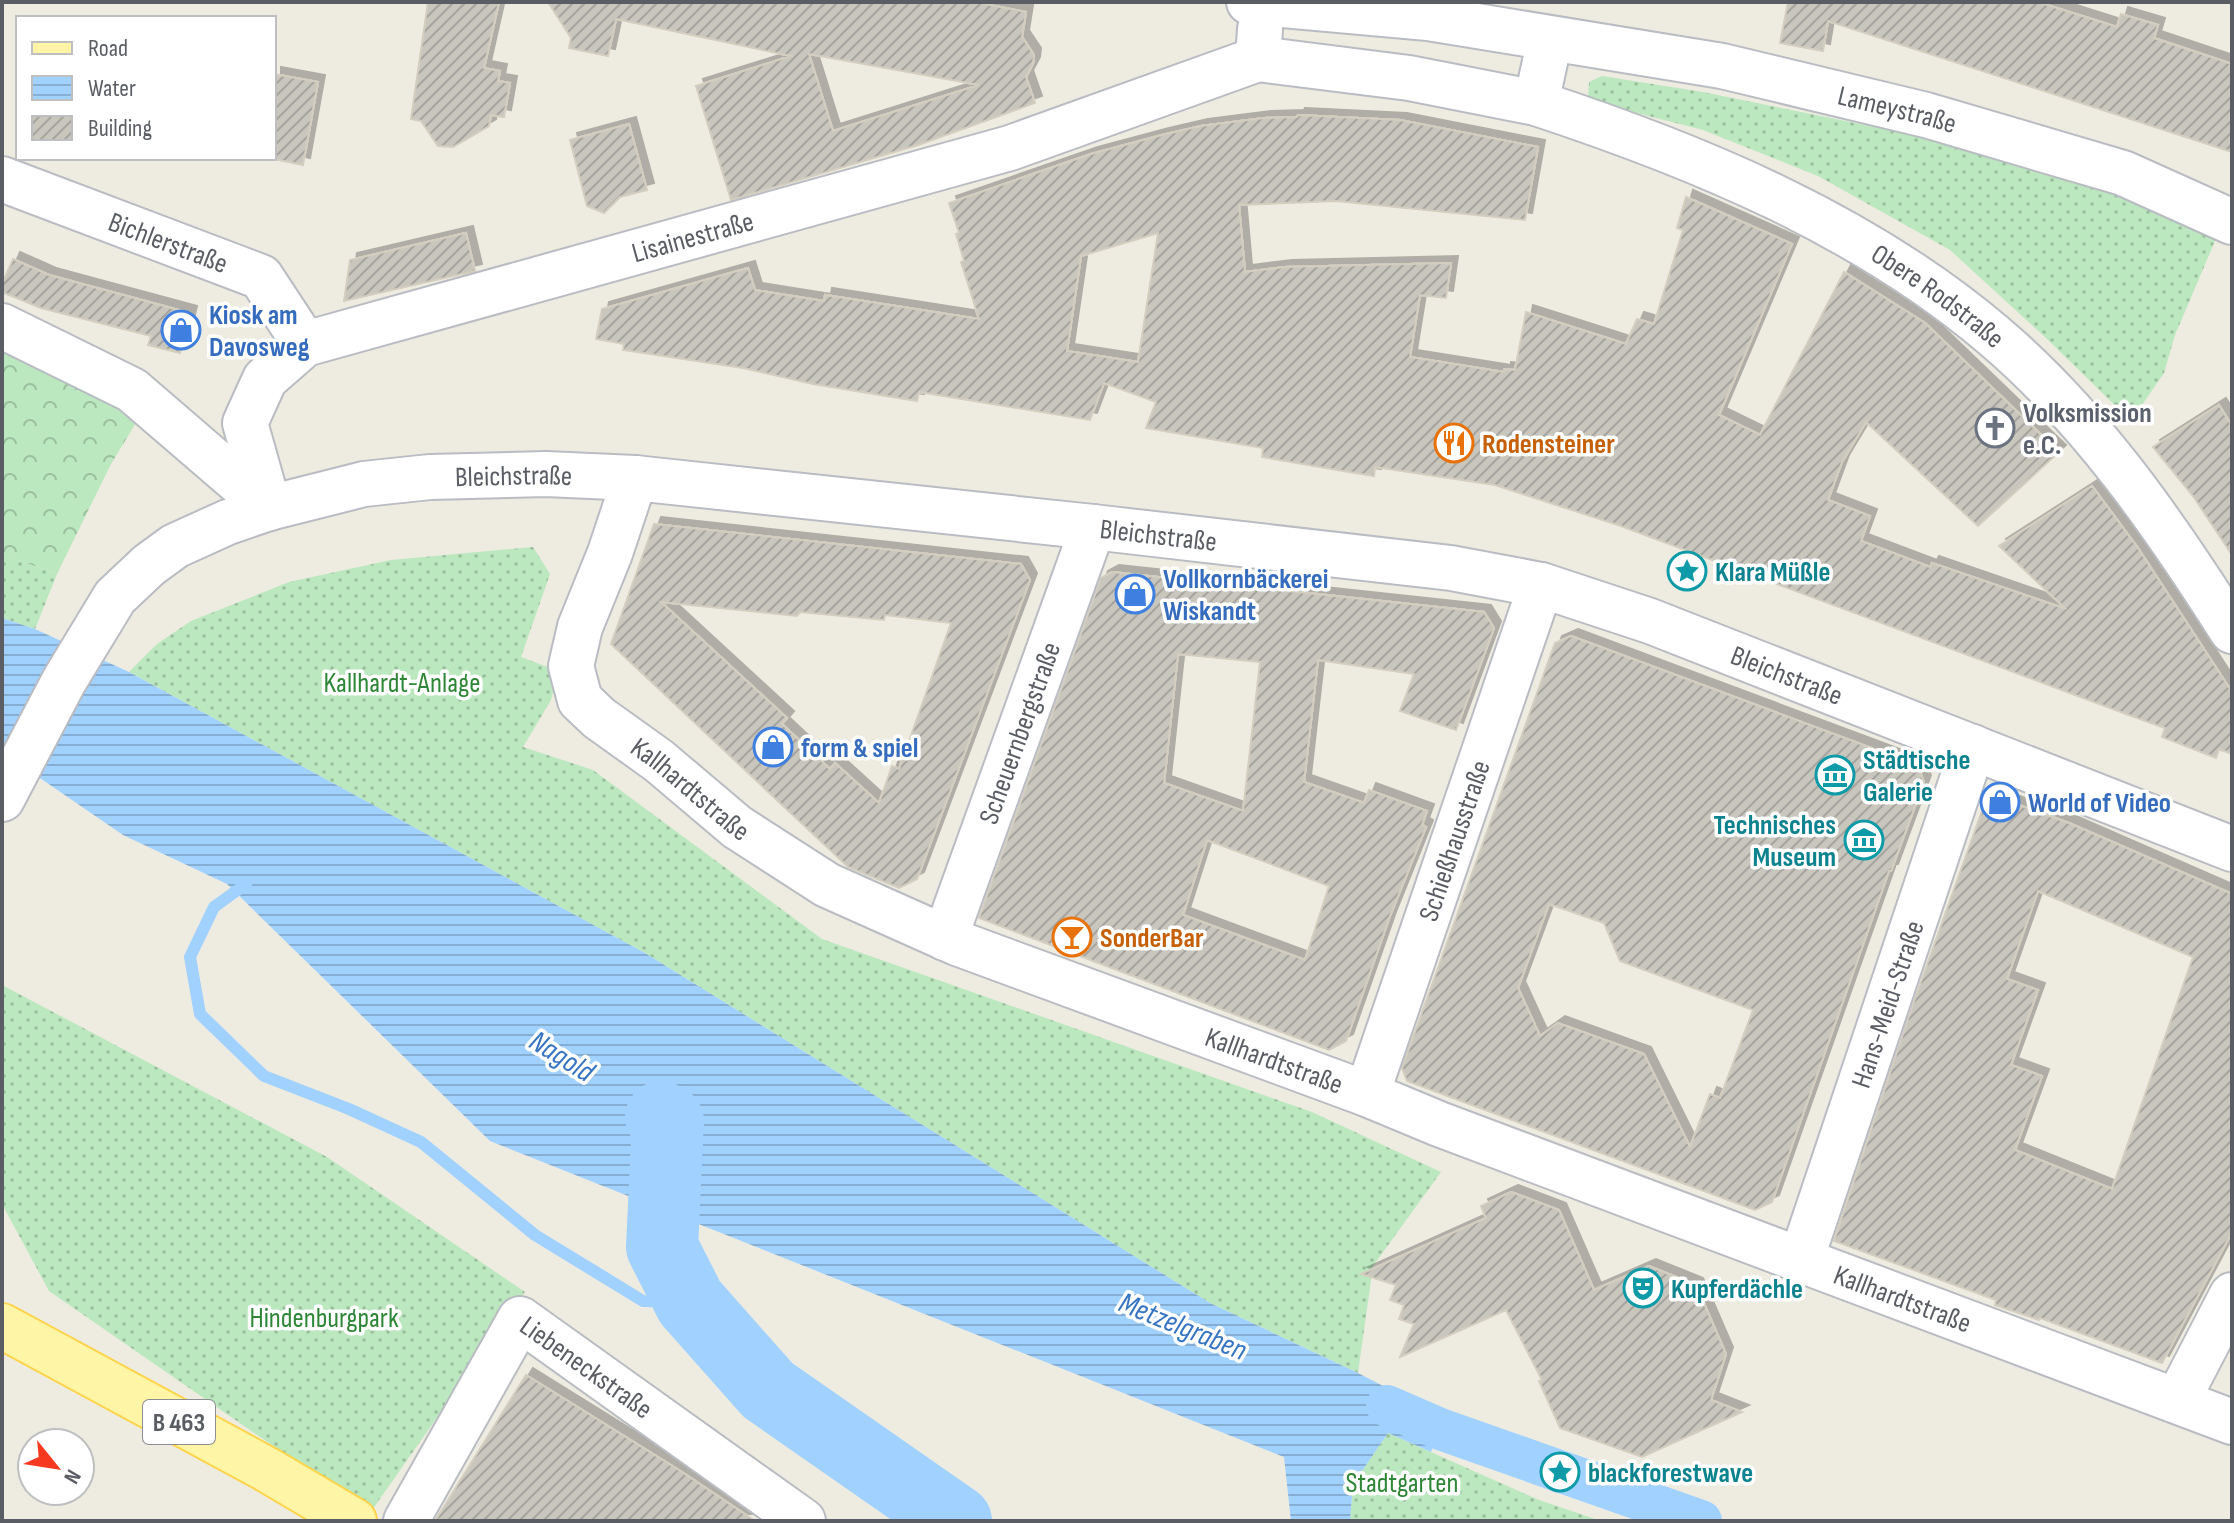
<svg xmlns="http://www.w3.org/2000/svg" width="2234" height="1523" viewBox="0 0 2234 1523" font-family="'Sofia Sans Condensed',sans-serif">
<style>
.grass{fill:url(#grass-dots)}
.forest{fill:url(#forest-crowns)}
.water{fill:url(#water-rules)}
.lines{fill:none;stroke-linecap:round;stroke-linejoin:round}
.stream{stroke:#a1d1ff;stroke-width:12}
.canal{stroke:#a1d1ff;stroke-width:42}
.river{stroke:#a1d1ff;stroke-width:72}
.building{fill:url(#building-hatch);stroke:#d3cebf;stroke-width:2;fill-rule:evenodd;filter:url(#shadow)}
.minor-casing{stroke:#b9bcc2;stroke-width:48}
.major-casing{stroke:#fdd44c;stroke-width:48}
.minor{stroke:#fff;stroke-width:44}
.major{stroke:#fff5a6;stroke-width:44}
.labels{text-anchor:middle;stroke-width:7;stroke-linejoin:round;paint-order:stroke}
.shield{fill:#fff;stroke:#8c8e92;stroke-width:2}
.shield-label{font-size:26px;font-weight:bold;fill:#5a5e64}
.street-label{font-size:28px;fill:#5a5e64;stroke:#fff}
.shop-label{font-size:28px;font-weight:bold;fill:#366cbe;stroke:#fff;text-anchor:start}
.worship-label{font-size:28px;font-weight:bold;fill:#5b616d;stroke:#fff;text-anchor:start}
.food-label{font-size:28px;font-weight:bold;fill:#c56008;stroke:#fff;text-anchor:start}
.culture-label{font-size:28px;font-weight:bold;fill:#0d838f;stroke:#fff;text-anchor:start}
.park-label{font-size:28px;fill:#2e8736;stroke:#fff}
.water-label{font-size:30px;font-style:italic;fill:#3775c3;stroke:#fff}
</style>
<defs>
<pattern id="grass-dots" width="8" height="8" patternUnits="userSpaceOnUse" patternTransform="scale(2)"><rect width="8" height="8" fill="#bbe8be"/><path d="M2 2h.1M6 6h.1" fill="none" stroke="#9bbf9e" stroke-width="1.8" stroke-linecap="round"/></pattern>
<pattern id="forest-crowns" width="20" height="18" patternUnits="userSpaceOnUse" patternTransform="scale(2)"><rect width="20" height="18" fill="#bbe8be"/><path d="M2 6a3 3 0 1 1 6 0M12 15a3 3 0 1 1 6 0" fill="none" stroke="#9bbf9e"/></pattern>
<pattern id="water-rules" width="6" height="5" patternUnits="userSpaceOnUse" patternTransform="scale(2)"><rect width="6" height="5" fill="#a1d1ff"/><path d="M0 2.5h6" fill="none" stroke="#86add2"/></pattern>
<pattern id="building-hatch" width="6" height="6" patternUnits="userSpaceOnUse" patternTransform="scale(2)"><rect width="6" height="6" fill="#c9c6be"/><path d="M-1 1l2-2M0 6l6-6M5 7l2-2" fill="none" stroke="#a6a49e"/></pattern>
<filter id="shadow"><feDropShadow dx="7" dy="-7" stdDeviation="0" flood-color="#0004"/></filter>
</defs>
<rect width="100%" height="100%" fill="#eeece1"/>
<!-- grass -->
<path class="grass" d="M1602,76L1703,92L2051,163L2218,234L2175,335L2164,373L2131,421L2047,339L1950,250L1818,176L1703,130L1598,103L1588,97L1589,82Z
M533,547L550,574L521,657L558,671L551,700L523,747L593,770L822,939L1312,1112L1441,1172L1373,1266L1358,1373L1210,1303L645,953L129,672L157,644L191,621L289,582L391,560Z
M2,554L57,574L35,629L2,618Z
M2,985L327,1157L525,1292L370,1513L49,1291L2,1204Z
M1388,1433L1539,1500L1601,1521H1350L1353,1484Z"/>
<!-- forest -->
<path class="forest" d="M2,348L139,418L111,464L57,574L2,554Z"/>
<!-- water -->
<path class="water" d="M2,618L35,629L129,672L645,953L1210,1303L1358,1373L1443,1417L1431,1452L1388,1433L1353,1484L1350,1521H1291L1284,1457L490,1141L227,884L123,835L2,752Z"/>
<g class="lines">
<!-- stream -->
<path class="stream" d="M246,884L214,907L190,957L200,1014L264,1076L349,1109L421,1142L535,1235L643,1301L690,1302"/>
<!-- canal -->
<path class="canal" d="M1387,1406L1440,1429L1701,1521"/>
<!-- river -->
<path class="river" d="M661,1117L668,1121L662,1247L690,1302L768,1390L956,1521"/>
</g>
<!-- building -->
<path class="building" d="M428,2H499L484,68L500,71L498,81L510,83L504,117L491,115L489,126L453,147L438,146L421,121L411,119Z
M548,2H975L1026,12L1022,37L1034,55L1033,64L1026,77L1035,103L918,145L731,200L696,86L791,56L616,19L608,56L569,48L571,38ZM809,54L979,85L833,131Z
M1788,2H2038L2117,27L2121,14L2158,25L2154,38L2232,64V152L1828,21L1823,51L1780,43Z
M274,74L318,82L303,165L274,159Z
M1298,115L1400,120L1538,147L1525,220L1336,201L1239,205L1245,272L1285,267L1451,263L1446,298L1420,295L1410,357L1504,372V369L1515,370L1526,312L1626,344L1637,319L1654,324L1683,230L1677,228L1686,197L1792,244L1719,415L1760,435L1844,272L1925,323L2059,452L1978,526L1866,422L1842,462L1828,500L1870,516L1861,541L1930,567L1932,563L2066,609L1999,546L2092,486L2138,548L2232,692V754L2219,749L2216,758L2162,737L2165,728L2126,714L1618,525L1495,485L1375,467L1374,476L1343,471L1262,457L1263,448L1146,428L1156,402L1104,383L1090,420L919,392L917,401L813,384L743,368L623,350L624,344L596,339L602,309L748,268L755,290L824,301L825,295L979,319L961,262L964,261L956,234L959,233L949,203L1091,154L1162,135L1201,126L1264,118L1297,117ZM1158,233L1138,362L1067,351L1081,256Z
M629,124L647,190L620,197L604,213L587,206L570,140Z
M466,233L475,271L344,301L350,260Z
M13,259L49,275L190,313L180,353L148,345L151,336L41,308L2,292V284Z
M2219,405L2232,426V555L2193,496L2153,447Z
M654,524L1021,564L1030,580L917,879L899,888L848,867L611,644ZM661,602L797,616L800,612L884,620L885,615L951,623L899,769L892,766L879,803L835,763L830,769L782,724L787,718Z
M1112,572L1484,612L1494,628L1456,730L1400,711L1414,674L1318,660L1304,782L1364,803L1369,790L1427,811L1422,825L1426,827L1390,916L1346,1041L1329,1050L979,918L1101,578ZM1178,654L1260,662L1243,811L1164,783ZM1207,840L1329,886L1305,960L1183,915Z
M1571,636L1917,765L1924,782L1891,871H1889L1772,1202L1755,1210L1407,1081L1402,1068L1555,643ZM1549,904L1604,923L1620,961L1753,1010L1720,1098L1710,1094L1690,1147L1644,1054L1558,1023L1540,1036L1518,988Z
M1988,794L2069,823L2232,894V1232L2162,1363L2040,1318L2039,1320L1995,1305L1996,1300L1834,1241L1913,1004ZM2038,891L2193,957L2112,1189L2015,1150L2042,1076L2011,1065L2038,990L2007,979Z
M1511,1192L1559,1210L1594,1290L1649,1266L1696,1285L1726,1354L1711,1400L1742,1412L1642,1457L1560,1428L1539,1381L1542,1380L1506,1310L1400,1357L1414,1324L1399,1319L1404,1305L1390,1300L1396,1285L1361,1274L1486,1218L1481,1206Z
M526,1375L682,1472L755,1521H435Z"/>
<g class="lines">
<defs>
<g id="minor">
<path id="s1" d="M1249,2L1428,18L1722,66L1926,115L2123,173L2232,222"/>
<path d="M1260,29L1258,59L1409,78L1536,103L1550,39"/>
<path id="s2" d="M1536,103C1697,156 1862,224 1993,335C2091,418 2164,524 2232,631"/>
<path id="s3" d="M2,179L261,277L305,344"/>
<path d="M2,326L132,390L269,508"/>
<path id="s4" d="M635,478L610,553L580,627L571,666L580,700L599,718L659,761L737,827L827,885L957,943L1367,1094L1439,1124L2232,1422"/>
<path id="s5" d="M269,508L245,423L265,379L305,344L1010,148L1258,59"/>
<path id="s6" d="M2,799L64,681L115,597L149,565L175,546L228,522L269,508L364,484L430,477L546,474L635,478L1093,527L1451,568L1541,585L1650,621L2232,849"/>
<path id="s7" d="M945,938L1093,527"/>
<path id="s8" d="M1367,1094L1541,585"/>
<path id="s9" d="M1801,1260L1973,747"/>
<path d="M2177,1401L2232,1295"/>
<path id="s10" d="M406,1521L520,1319L803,1521"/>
</g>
<path id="major" d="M2,1326L266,1469L354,1521"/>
</defs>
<!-- minor casing -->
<use href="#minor" class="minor-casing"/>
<!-- major casing -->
<use href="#major" class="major-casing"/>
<!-- minor -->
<use href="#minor" class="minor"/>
<!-- major -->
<use href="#major" class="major"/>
</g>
<!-- icons -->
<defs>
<symbol id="shop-ring" viewBox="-11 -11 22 22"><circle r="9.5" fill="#fff" stroke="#3f7fe0" stroke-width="1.5"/><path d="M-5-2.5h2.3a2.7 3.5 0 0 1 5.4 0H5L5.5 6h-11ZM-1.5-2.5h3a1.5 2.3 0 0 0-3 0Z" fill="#3f7fe0"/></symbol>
<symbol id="church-ring" viewBox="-11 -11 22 22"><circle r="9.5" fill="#fff" stroke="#6b7280" stroke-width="1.5"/><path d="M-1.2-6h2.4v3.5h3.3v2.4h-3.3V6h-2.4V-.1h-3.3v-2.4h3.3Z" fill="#6b7280"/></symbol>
<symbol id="restaurant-ring" viewBox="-11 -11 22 22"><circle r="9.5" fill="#fff" stroke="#e8710a" stroke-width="1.5"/><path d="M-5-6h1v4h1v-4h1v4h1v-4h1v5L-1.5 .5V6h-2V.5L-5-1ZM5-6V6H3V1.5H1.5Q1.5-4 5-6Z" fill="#e8710a"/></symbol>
<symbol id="sight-ring" viewBox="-11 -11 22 22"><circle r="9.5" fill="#fff" stroke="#0f9aa8" stroke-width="1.5"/><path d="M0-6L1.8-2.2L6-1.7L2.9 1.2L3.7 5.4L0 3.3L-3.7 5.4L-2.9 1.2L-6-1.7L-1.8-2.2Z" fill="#0f9aa8"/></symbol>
<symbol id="museum-ring" viewBox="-11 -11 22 22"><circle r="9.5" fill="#fff" stroke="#0f9aa8" stroke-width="1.5"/><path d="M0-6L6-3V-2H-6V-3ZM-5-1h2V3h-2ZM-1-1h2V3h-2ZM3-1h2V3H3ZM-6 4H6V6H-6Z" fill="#0f9aa8"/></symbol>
<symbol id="bar-ring" viewBox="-11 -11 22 22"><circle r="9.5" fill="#fff" stroke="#e8710a" stroke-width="1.5"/><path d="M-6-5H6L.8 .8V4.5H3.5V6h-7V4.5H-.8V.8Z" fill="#e8710a"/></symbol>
<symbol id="theatre-ring" viewBox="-11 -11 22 22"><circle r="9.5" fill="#fff" stroke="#0f9aa8" stroke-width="1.5"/><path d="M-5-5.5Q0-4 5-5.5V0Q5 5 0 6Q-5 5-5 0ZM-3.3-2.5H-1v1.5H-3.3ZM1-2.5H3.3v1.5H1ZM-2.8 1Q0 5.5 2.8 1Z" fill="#0f9aa8"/></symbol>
</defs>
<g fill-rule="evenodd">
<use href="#shop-ring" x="159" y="308" width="44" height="44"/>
<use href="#church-ring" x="1973" y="406" width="44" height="44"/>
<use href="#restaurant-ring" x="1432" y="421" width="44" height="44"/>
<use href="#sight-ring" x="1665" y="549" width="44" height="44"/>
<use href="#shop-ring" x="1113" y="572" width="44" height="44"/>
<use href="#shop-ring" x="751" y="725" width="44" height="44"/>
<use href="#museum-ring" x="1813" y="753" width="44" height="44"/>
<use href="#shop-ring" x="1978" y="780" width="44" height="44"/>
<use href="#museum-ring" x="1842" y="818" width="44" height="44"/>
<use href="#bar-ring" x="1050" y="915" width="44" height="44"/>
<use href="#theatre-ring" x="1621" y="1266" width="44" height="44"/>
<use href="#sight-ring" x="1538" y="1450" width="44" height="44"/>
</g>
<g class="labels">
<!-- shield labels -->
<rect class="shield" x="143" y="1400" width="72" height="44" rx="6"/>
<g class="shield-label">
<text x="179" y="1431">B 463</text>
</g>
<!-- street labels -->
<g class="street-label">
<text dy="10" stroke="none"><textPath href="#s1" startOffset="658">Lameystraße</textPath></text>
<text dy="10" stroke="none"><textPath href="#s5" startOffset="592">Lisainestraße</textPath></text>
<text dy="10" stroke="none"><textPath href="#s3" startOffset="178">Bichlerstraße</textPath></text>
<text dy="10" stroke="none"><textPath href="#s2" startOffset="448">Obere Rodstraße</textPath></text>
<text dy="10" stroke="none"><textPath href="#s6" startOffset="660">Bleichstraße</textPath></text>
<text dy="10" stroke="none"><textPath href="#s6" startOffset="1308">Bleichstraße</textPath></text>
<text dy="10" stroke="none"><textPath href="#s6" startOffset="1956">Bleichstraße</textPath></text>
<text dy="10" stroke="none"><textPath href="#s7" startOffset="218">Scheuernbergstraße</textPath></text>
<text dy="10" stroke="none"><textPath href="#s4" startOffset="376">Kallhardtstraße</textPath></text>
<text dy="10" stroke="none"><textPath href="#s8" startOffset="268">Schießhausstraße</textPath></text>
<text dy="10" stroke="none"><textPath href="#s9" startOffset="270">Hans-Meid-Straße</textPath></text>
<text dy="10" stroke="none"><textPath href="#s4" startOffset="1024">Kallhardtstraße</textPath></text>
<text dy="10" stroke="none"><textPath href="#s4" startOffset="1696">Kallhardtstraße</textPath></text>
<text dy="10" stroke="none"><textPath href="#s10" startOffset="314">Liebeneckstraße</textPath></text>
</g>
<!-- shop labels -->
<g class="shop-label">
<text x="209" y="324">Kiosk am<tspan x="209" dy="32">Davosweg</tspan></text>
<text x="1163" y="588">Vollkornbäckerei<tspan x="1163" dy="32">Wiskandt</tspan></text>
<text x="801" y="757">form &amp; spiel</text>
<text x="2028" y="812">World of Video</text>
</g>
<!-- worship labels -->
<g class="worship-label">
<text x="2023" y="422">Volksmission<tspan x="2023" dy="32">e.C.</tspan></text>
</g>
<!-- food labels -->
<g class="food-label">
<text x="1482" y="453">Rodensteiner</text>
<text x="1100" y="947">SonderBar</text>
</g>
<!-- culture labels -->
<g class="culture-label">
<text x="1715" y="581">Klara Müßle</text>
<text x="1863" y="769">Städtische<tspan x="1863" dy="32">Galerie</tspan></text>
<text x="1836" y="834" text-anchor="end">Technisches<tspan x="1836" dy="32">Museum</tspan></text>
<text x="1671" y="1298">Kupferdächle</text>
<text x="1588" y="1482">blackforestwave</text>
</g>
<!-- park labels -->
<g class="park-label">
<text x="402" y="692">Kallhardt-Anlage</text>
<text x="324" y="1327">Hindenburgpark</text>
<text x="1402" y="1492">Stadtgarten</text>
</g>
<!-- water labels -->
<g class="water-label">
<text transform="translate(562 1056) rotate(32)" y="10">Nagold</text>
<text transform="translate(1183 1326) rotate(22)" y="10">Metzelgraben</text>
</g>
</g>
<!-- border -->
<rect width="2234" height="1523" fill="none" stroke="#5a5e64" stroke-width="8"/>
<!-- legend -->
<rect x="16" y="16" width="260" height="144" fill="#ffffff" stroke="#bdbfc1" stroke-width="2"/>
<rect x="32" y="42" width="40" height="12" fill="#fff5a6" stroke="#bdbfc1" stroke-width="2"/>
<text x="88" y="56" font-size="24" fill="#5a5e64">Road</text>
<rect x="32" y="76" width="40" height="24" fill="url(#water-rules)" stroke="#bdbfc1" stroke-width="2"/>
<text x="88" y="96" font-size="24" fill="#5a5e64">Water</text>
<rect x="32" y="116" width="40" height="24" fill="url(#building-hatch)" stroke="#bdbfc1" stroke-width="2"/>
<text x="88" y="136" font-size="24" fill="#5a5e64">Building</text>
<!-- north arrow -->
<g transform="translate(56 1467) rotate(120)"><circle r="38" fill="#ffffff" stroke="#bdbfc1" stroke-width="2"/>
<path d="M0-6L14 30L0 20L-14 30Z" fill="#f73a1f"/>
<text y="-12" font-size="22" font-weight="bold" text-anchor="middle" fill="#5a5e64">N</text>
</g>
</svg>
